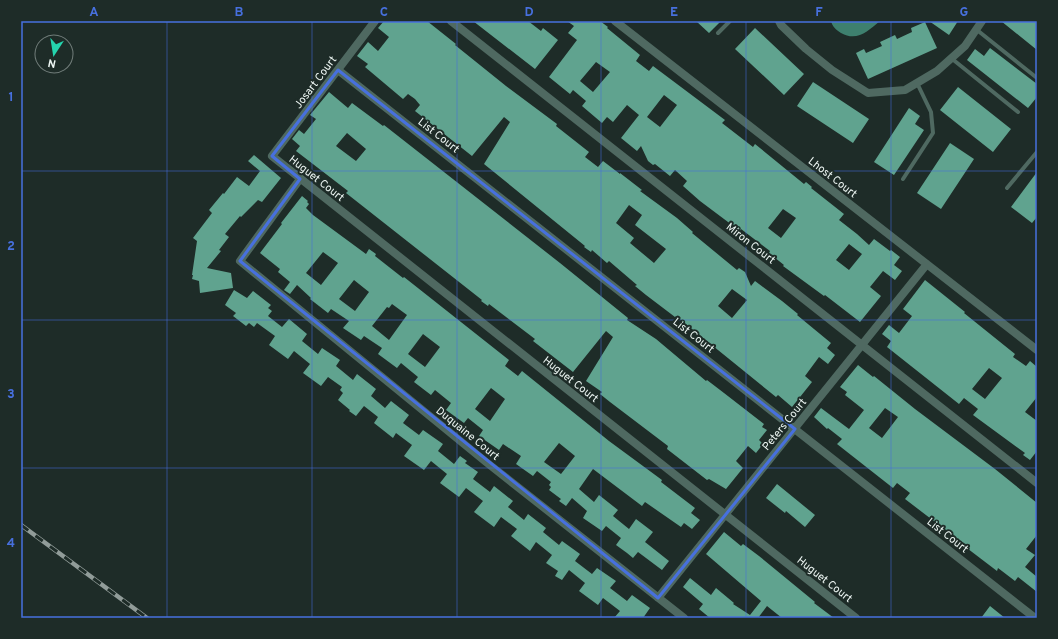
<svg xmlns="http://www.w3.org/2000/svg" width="1058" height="639" viewBox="0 0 1058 639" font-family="Overpass,sans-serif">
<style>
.water{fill:#3e806e}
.building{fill:#60a38f;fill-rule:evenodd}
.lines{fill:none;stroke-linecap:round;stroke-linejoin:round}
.lane{stroke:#4f6961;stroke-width:4}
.street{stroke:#4f6961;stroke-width:8}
.rail-casing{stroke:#919c99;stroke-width:4.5}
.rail{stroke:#1e2c28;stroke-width:3;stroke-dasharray:9;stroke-linecap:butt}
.marked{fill:none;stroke:#4770de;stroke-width:3;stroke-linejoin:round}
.grid{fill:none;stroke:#4770de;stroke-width:1;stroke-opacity:0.55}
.labels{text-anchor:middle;stroke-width:4;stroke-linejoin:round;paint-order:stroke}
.street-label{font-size:11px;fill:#eef7f4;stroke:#1e2c28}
.neatline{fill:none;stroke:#4770de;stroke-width:1.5}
.grid-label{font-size:13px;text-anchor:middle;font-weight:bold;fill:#4770de}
</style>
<rect width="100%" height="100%" fill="#1e2c28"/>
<!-- water -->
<path class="water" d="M831,21H880C868,31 857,42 841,33C836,30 832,26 831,21Z"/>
<!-- building -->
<path class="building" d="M384,21H427L456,44L455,45L506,86L557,124L556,126L589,152L585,157L598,167L603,161L620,174V173L642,190L640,191L677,218L693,232L692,233L737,270L739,268L745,272L751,286L755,281L782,301L798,314L797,315L831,343L827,348L835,355L828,364L819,357L805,376L812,382L792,407L778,395L776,397L676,316L675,317L646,295L635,286L637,285L609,261L607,263L592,250L591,252L584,247L585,246L484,164L510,122L504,117L472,156L415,111L420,105L415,99L408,94L403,99L365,67L368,64L357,56L368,42L378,51L389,37L378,28ZM629,205L642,215L635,225L666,249L654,263L630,243L634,238L616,223ZM732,289L747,300L732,318L718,306Z
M473,21H528L541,31L543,28L558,40L535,69Z
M567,21H600L608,27L607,28L640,55L636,61L649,71L653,66L725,120L722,123L753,147L755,144L804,184L806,182L812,187L811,188L844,214L839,220L857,234L869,245L874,239L890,251L891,250L900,257L894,265L902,271L895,280L883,271L870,287L881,296L860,322L825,295L824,296L783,266L784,265L769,253L770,251L741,229L740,231L700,201L683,186L687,181L675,170L670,176L655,164L653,165L648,161L641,146L637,151L621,138L639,115L627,105L613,122L607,117L602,123L582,106L586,101L573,90L570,94L549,77L577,40L568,33L574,26ZM596,62L610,72L593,92L580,81ZM664,95L677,105L660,127L647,117ZM783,209L796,218L781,238L768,228ZM849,244L862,254L849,270L836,260Z
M696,21H721L709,33Z
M929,21H958L949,35Z
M1001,21H1037V50Z
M925,22L937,48L868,79L856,53L864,49L866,53L882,46L880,42L895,35L897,39L912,32L911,28Z
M755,28L804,74L784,95L735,49Z
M990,48L1037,84V97L1028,108L967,60L975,49L984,56Z
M813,82L869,119L853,143L797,106Z
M958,87L1011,129L993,152L940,110Z
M329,92L348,108L352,103L383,126L384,125L560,263L628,318L627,320L656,339L706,381L707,380L724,393L764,424L762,427L767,430L759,440L763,444L756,453L748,446L736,461L743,468L726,489L709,479L707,480L667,449L668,446L610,402L600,394L602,392L586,381L613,337L606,331L573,372L533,341L535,339L489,304L488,306L481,301L482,300L346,193L348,191L296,151L300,146L292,139L299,130L304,134L316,119L310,115ZM347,133L366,149L356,161L336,146Z
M909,108L920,116L915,124L924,130L894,175L874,162Z
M950,143L974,159L941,209L917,193Z
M254,155L281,178L262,202L258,200L241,217L240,216L225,234L229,237L219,250L221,251L207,268L231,273L233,288L200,293L199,281L192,279L193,275H192L197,241L193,238L212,213L209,210L223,193L224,194L237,177L249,186L260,171L248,161Z
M1037,172V217L1032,223L1011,207Z
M302,196L308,201L307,202L309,204L306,208L313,215L366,254L369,249L376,254L375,256L403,278L404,277L509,360L505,366L518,376L522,371L609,441L662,480L661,482L695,508L691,513L700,520L692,529L684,523L681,527L645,502L642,506L593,469L579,489L594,502L599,495L618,510L613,516L629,529L636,519L653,532L645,542L669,561L662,570L638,552L633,558L627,553L616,545L621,538L606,526L602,531L583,518L587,511L572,498L566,506L559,501L561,499L549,490L551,487L549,485L551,482L537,471L533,476L516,464L521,456L503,444L499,450L479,436L483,430L468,418L464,423L446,410L451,403L435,390L431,395L414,382L418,377L401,363L397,368L378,354L382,348L364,336L361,340L343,328L349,321L331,309L328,313L310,299L311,298L297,285L290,294L284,290L290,282L278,272L280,269L260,253L282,224L281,223ZM323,252L338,263L321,285L306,273ZM354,280L369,292L355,311L339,299ZM392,304L407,315L389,340L372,326L387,307L389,308ZM423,334L440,347L425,367L408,354ZM491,388L505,399L490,421L475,409ZM559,443L575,456L561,474L544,462Z
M925,280L965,312L964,313L1015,354L1013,357L1026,366L1030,361L1037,367V397L1025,412L1037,421V451L1030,460L1023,455L1025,453L973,415L978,409L964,398L959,404L887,347L891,341L882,334L889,325L899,333L912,316L903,309ZM989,368L1002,378L985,399L972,389Z
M234,290L247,298L253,291L271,305L268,308L272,311L268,316L282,327L289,319L307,334L302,341L318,354L322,348L340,360L336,366L353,380L357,374L376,389L371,396L385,408L391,401L409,415L403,423L419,435L423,430L443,444L438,451L454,464L460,456L467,461L465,463L478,472L473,479L490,492L494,486L513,501L508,507L524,520L528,514L546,528L543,532L559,545L562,541L580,554L575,561L592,574L597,568L616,581L610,588L627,601L632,595L650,608L643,618H614L620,611L603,598L598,605L579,591L585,583L569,570L562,580L555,576L558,571L546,563L552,555L536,542L530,551L511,536L517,529L501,517L494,527L474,512L483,501L466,488L459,497L440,483L447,474L431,461L424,470L404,456L412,445L396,433L393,438L374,423L378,417L364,406L356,416L349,411L350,410L338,400L343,393L340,390L342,387L328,377L321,386L303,373L310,364L294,351L288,359L269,345L275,336L257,323L254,327L249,323L246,326L233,316L236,313L225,305Z
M858,365L873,377L874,376L915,409L995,469L1037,503V535L1026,549L1035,555L1025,567L1037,577V592L1018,577L1015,581L998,568L997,571L955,539L956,538L905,499L910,493L897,483L893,488L837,444L842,439L828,428L827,429L814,417L821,408L849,429L864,410L845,395L847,392L840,387ZM885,408L898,417L882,438L869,428Z
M777,484L815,515L805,527L786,511L785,513L766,498Z
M724,532L741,546L743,544L759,556L815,602L814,603L834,618H782L767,606L758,618H710L699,609L703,604L683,587L690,578L711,595L716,588L734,603L733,604L750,615L761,601L706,554Z
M990,606L1005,618H981Z"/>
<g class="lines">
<!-- lane -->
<path class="lane" d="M977,30L1037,78
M718,33L730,21
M951,58L1018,112
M903,179L933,133L931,112L917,83
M1007,188L1037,152"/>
<!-- street -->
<path class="street" d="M375,21L272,156L856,618
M451,21L1037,483
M615,21L1037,350
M779,21L781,25L806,49L832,70L868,93L905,90L937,71L965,46L982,21
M338,70L1035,618
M300,179L240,261L486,462L684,618
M658,598L927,264"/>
<defs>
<path id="rail" d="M21,525L147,618"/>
</defs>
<!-- rail casing -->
<use href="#rail" class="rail-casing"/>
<!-- rail -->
<use href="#rail" class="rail"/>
</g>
<!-- marked area -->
<path class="marked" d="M338,70L795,429L658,598L240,261L300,179L272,156Z"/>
<!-- grid -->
<path class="grid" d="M167,21V618M312,21V618M457,21V618M601,21V618M746,21V618M891,21V618M21,171H1037M21,320H1037M21,468H1037"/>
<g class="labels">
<!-- street labels -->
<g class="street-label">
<text transform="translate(315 82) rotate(-53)" y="4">Josart Court</text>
<text transform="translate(439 135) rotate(38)" y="4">List Court</text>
<text transform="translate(833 177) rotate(38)" y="4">Lhost Court</text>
<text transform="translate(317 178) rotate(38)" y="4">Huguet Court</text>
<text transform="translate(751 243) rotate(38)" y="4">Miron Court</text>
<text transform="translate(694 335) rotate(38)" y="4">List Court</text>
<text transform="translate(571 379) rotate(38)" y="4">Huguet Court</text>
<text transform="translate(784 424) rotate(-51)" y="4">Peters Court</text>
<text transform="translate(468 433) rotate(39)" y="4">Duquaine Court</text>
<text transform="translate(948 535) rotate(38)" y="4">List Court</text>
<text transform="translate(825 579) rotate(38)" y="4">Huguet Court</text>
</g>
</g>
<!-- border -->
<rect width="1058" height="639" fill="none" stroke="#1e2c28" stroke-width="44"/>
<!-- north arrow -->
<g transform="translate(54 54) rotate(192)"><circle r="19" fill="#1e2c28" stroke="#717d7a"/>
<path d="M0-3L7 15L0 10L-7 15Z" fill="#25d5ae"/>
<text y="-6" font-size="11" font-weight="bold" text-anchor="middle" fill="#eef7f4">N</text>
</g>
<rect x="22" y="22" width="1014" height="595" class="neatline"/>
<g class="grid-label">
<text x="94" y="16">A</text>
<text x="239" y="16">B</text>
<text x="384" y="16">C</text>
<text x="529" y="16">D</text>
<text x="674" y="16">E</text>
<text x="819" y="16">F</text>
<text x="964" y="16">G</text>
<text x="11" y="101">1</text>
<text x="11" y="250">2</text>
<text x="11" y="398">3</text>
<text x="11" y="547">4</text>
</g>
</svg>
